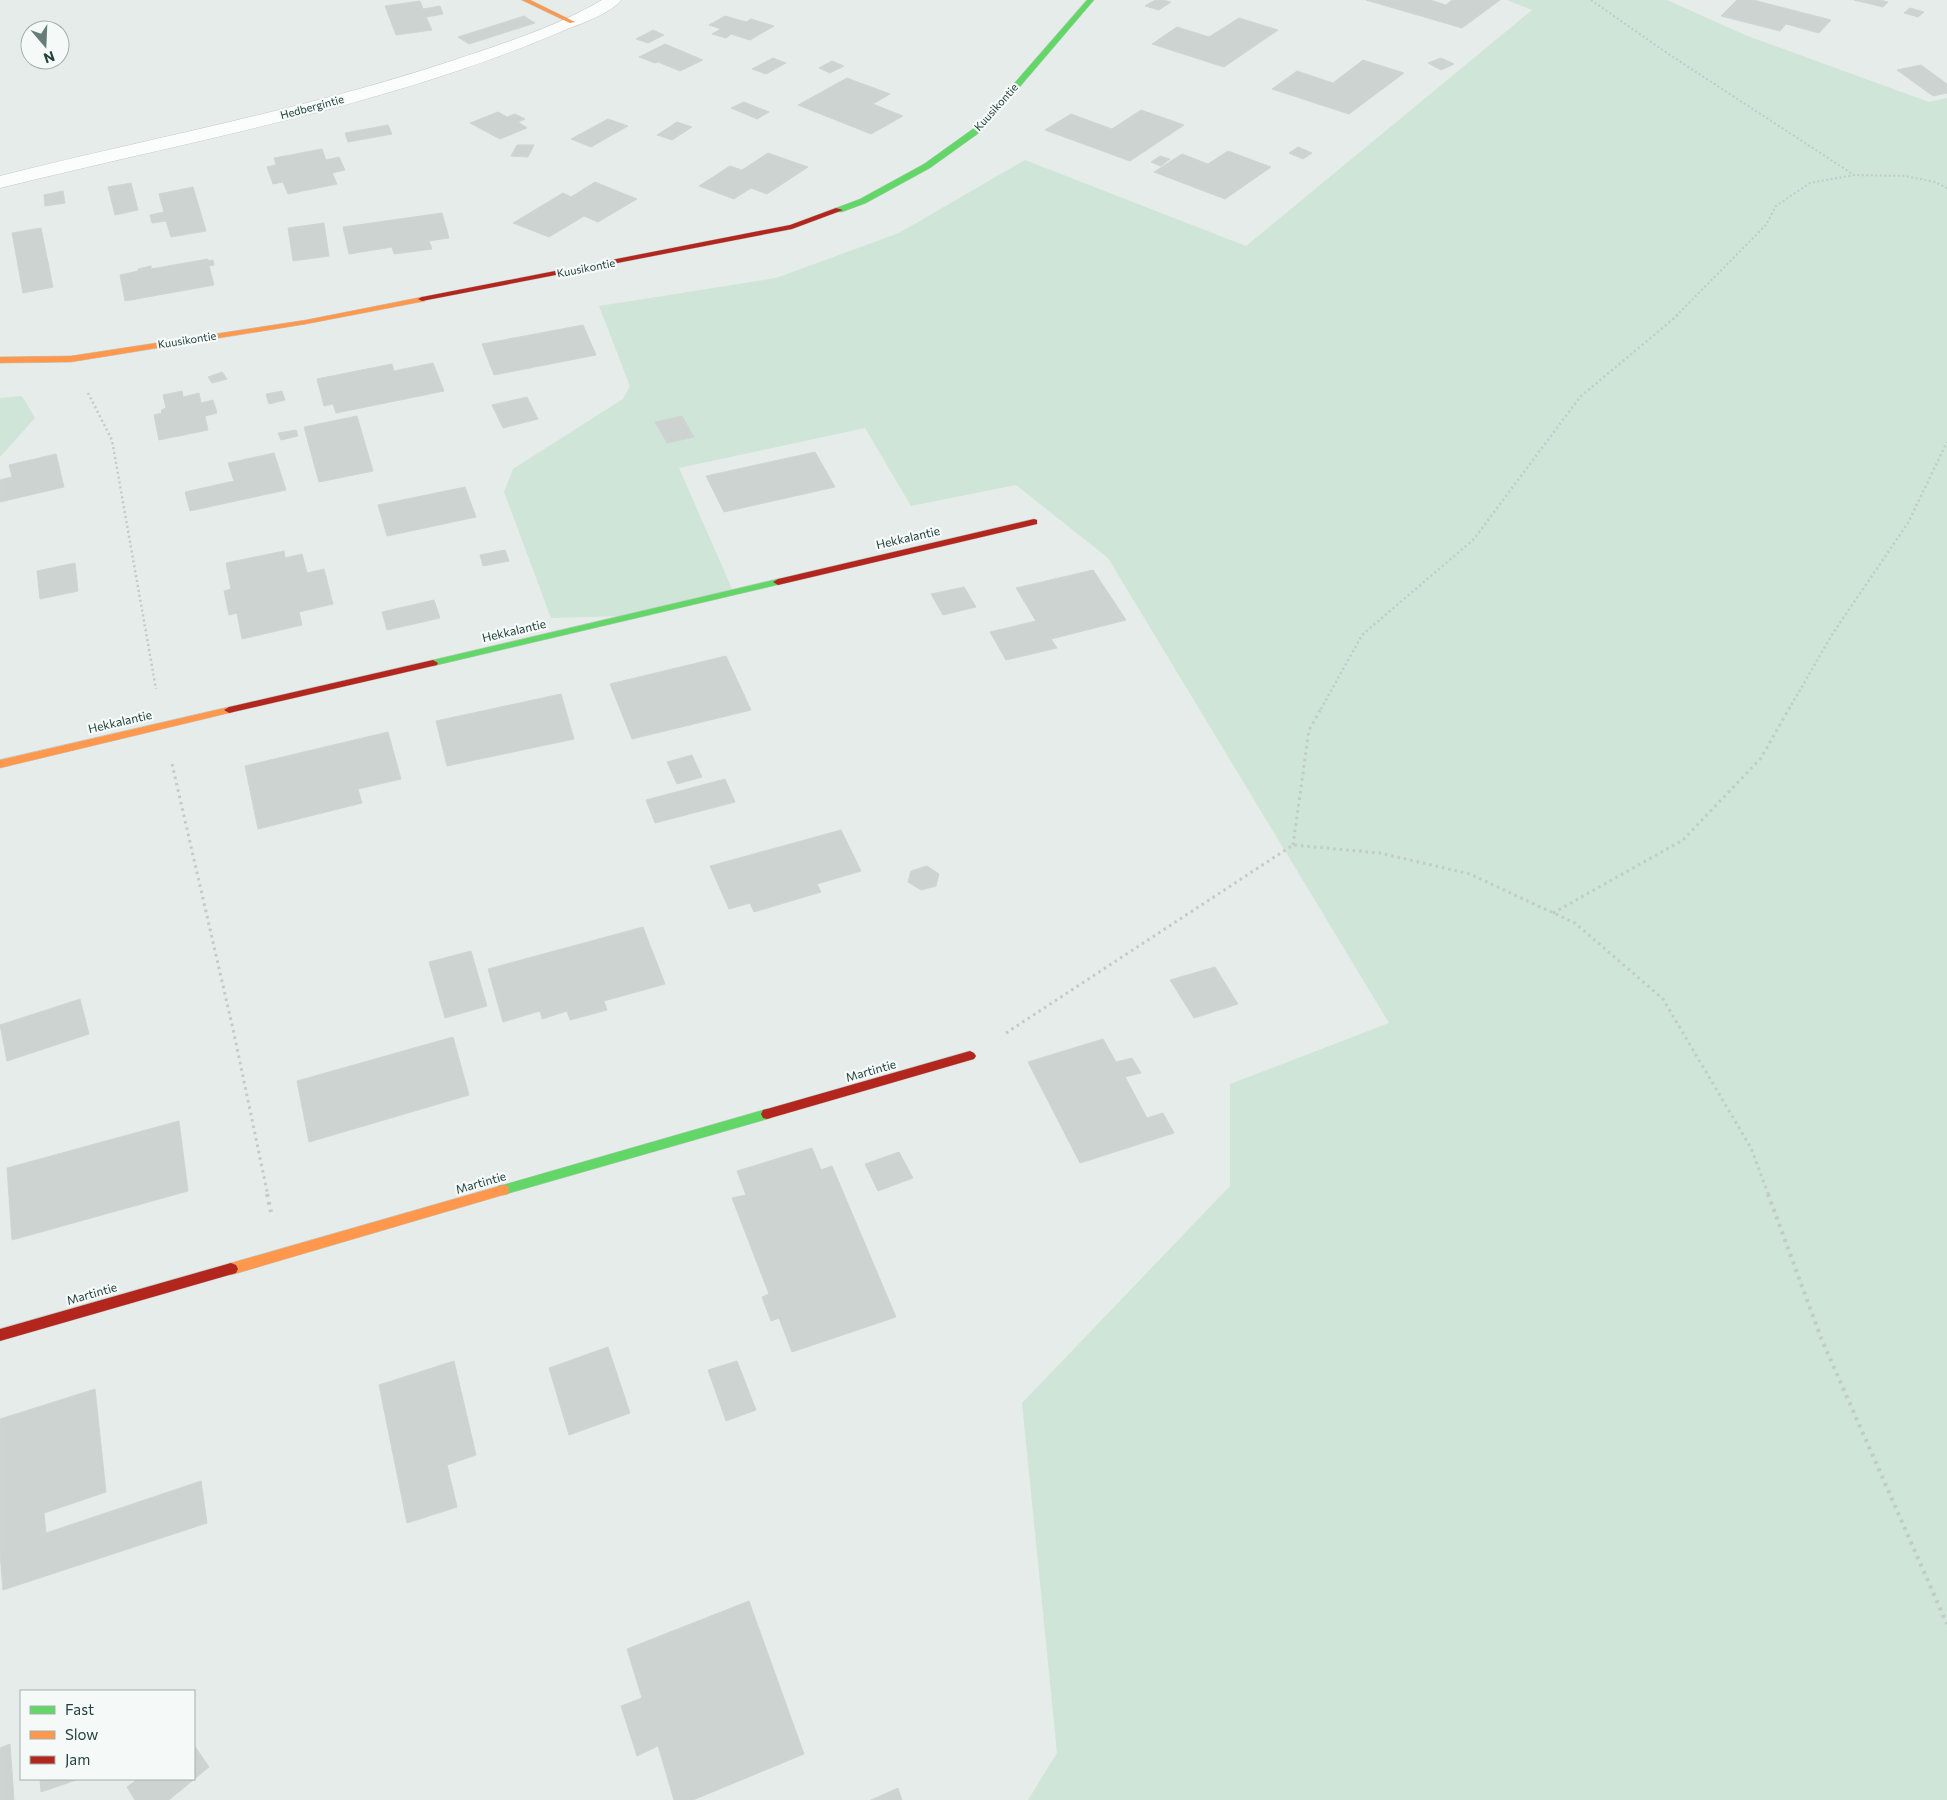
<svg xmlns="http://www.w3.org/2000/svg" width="1947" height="1800" viewBox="0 0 1947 1800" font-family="Commissioner,sans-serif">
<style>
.green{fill:#cfe5d7}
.building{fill:#cdd3d1;stroke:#cfd5d2}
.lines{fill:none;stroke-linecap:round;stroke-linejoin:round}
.street-casing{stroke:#c3c9c7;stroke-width:1}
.fast-casing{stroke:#c1cac7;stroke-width:1}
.slow-casing{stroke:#c1cac7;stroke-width:1}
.jam-casing{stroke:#c1cac7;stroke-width:1}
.path-far3{stroke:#c2cbc9;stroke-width:2;stroke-dasharray:2 2.5;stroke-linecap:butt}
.path-far2{stroke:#c2cbc9;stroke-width:2.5;stroke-dasharray:2 3;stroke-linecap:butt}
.path-far1{stroke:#c2cbc9;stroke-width:3;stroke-dasharray:2.5 4;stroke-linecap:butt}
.path{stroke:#c2cbc9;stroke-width:4;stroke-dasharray:3 5;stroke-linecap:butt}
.street{fill:#fbfcfc;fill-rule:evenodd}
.fast{fill:#63d668;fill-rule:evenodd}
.slow{fill:#ff974d;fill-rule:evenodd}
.jam{fill:#b3261e;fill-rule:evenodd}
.labels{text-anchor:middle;stroke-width:4.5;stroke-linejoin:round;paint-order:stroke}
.far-street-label{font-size:11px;fill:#22413b;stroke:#f5faf8}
.street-label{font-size:12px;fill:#22413b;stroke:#f5faf8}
</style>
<rect width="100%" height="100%" fill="#e6ece9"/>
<!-- green -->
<path class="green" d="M1507,0H1667L1745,35L1929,102L1947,98V1800H1028L1057,1753L1022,1403L1230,1186V1084L1389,1023L1108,558L1016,485L911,506L865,428L679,468L733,591L624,616L551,618L504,492L513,469L623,399L630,386L599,306L776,278L899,233L1025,160L1246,246L1532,10Z
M22,396L35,418L0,457V398Z"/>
<!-- building -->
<path class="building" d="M1155,0H1162L1171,2L1159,10L1145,6Z
M1366,0H1430L1446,5L1452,0H1500L1462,28Z
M1737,0H1753L1831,20L1819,33L1786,24L1780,31L1721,16Z
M1854,0H1880L1888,2L1883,7Z
M420,1L423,9L440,6L443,14L426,17L432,30L396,35L385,6Z
M1910,8L1924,12L1918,17L1904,13Z
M524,16L535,23L469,44L458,37Z
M725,16L746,22L751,19L774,26L750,40L731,34L726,38L712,34L721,29L709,25Z
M1239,18L1278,30L1224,67L1152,44L1177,27L1209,37Z
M653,30L664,35L648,43L636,39Z
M665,44L703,60L680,71L658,62L655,63L639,57Z
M773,58L786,63L766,74L752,69Z
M1441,58L1454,64L1441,70L1428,63Z
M1363,60L1404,73L1349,114L1272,89L1297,71L1333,83Z
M832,61L844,66L830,73L819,68Z
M1921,65L1947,84V93L1933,96L1897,70Z
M847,78L890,94L873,104L903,116L871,134L798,105Z
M744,102L769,112L757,119L731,108Z
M1141,110L1184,125L1130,161L1045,130L1071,114L1112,129Z
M498,112L507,117L515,114L525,119L518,122L527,128L500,139L470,123Z
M608,119L628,126L591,147L571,139Z
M677,122L692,127L672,140L657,135Z
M388,125L392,134L348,142L345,133Z
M517,145H534L528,157L511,156Z
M1298,147L1312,153L1303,159L1289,153Z
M322,149L326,160L339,157L345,170L332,173L337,184L288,194L283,182L273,184L267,167L276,165L274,158Z
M1228,151L1271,167L1225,199L1154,172L1182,154L1208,164Z
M768,153L808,167L767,194L751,188L734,199L699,186L730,166L742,170Z
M1160,156L1170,159L1161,166L1151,162Z
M595,182L637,199L598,222L584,216L549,237L513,223L563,193L571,197Z
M131,183L138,210L115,215L108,187Z
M193,187L206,231L171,237L166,221L152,223L150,215L164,212L159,194Z
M63,191L65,203L45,206L44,195Z
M442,213L449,238L429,241L432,249L394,254L392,247L349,254L343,227Z
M324,223L329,256L293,261L288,228Z
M41,228L53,287L23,293L12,233Z
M208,259V261L213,260L214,265L209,266L214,285L125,301L120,275L138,271V269L151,266V269Z
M583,325L596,355L494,375L482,344Z
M433,363L444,391L336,413L333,404L324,406L317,379L392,364L394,371Z
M222,372L227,379L212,383L208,377Z
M182,391L183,397L199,393L201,403L213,400L217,413L205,416L208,430L159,440L154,415L162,413L161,410L166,408L163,395Z
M282,391L285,400L269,404L266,394Z
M527,397L538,419L503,428L492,405Z
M357,416L373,471L319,482L304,427Z
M682,416L694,437L667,443L655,422Z
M296,430L298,436L281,440L278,433Z
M815,452L835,487L724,512L706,476Z
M274,453L286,490L190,511L185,492L234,481L228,463Z
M56,454L64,487L0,502V480L12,477L9,465Z
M465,487L476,517L387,536L378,505Z
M505,550L509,561L483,566L480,555Z
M284,551L285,558L302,554L307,573L324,569L333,604L299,612L302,625L242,639L237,613L229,615L224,591L231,589L226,563Z
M75,563L78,591L40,599L37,571Z
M1093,570L1126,620L1051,639L1057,648L1006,660L990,632L1036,621L1016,588Z
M964,587L976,607L943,615L931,594Z
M434,600L440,618L387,630L382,612Z
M726,656L751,710L632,739L610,684Z
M561,694L574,739L447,766L436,721Z
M388,732L401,779L358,789L362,803L258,829L245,766Z
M692,755L702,777L677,784L667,762Z
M725,779L735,802L655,823L646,800Z
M841,830L861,871L817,884L821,892L754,912L750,903L729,909L710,866Z
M927,866L939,874L936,886L921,890L908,882L911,871Z
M643,927L665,984L604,1001L607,1010L570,1020L567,1011L542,1019L540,1011L503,1022L488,969Z
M471,951L487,1006L445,1018L429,962Z
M1215,967L1238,1004L1194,1018L1170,980Z
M80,999L89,1034L7,1061L0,1025Z
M453,1037L469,1095L309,1142L297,1081Z
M1103,1039L1116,1062L1132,1058L1141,1073L1125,1077L1147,1118L1163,1113L1174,1133L1080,1163L1028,1062Z
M179,1121L188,1191L12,1240L7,1168Z
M812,1148L821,1170L832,1166L896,1317L792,1352L779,1318L771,1321L762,1297L769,1294L732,1198L746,1195L737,1171Z
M899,1152L913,1178L878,1191L865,1164Z
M608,1347L630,1413L569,1435L549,1368Z
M454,1361L476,1455L447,1465L457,1507L407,1523L379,1385Z
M737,1361L756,1410L726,1421L708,1370Z
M95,1389L106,1492L44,1513L46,1533L201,1481L207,1523L3,1590L0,1553V1419Z
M749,1601L804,1754L693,1800H674L658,1746L637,1756L621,1706L642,1698L627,1649Z
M10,1744L14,1800H0V1748Z
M194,1745L209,1767L169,1800H135L127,1787L138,1779H194Z
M40,1779H79L41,1792Z
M898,1788L902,1800H871Z"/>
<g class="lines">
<defs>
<path id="street" d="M602,0H621C612,13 580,24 565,30C386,107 188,141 0,188V176C150,138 304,110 451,61C502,44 556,27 602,0Z"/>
<path id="fast" d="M1087,0H1094L983,130L930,168L866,203L842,212H836V208L860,199L924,164L977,126Z
M778,579L781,580L783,582L781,584L433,666L428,663L433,660Z
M767,1109L771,1110L773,1114L771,1118L503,1195L498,1194L497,1190L498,1186L503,1185Z"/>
<path id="slow" d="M522,0H530L575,22L570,23Z
M422,297H425V301L306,324L71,362L0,363V357L71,356L306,320Z
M229,707L233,708L234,710L233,712L0,768V760Z
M503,1185L508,1186L509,1190L508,1194L503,1195L231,1275L226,1273L224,1269L226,1265L231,1263Z"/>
<path id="jam" d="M836,208L843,210L792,229L422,301L418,299L422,297L790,225Z
M1034,519L1037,520V524L778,585L773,582L778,579Z
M433,660L438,663L437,665L229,713L224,710L229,707Z
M970,1051L974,1053L976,1056L974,1059L767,1119L763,1118L761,1114L763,1110L767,1109Z
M231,1263L236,1265L238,1269L236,1273L0,1341V1329Z"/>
</defs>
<!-- street casing -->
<use href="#street" class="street-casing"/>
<!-- fast casing -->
<use href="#fast" class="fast-casing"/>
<!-- slow casing -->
<use href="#slow" class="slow-casing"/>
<!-- jam casing -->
<use href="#jam" class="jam-casing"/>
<!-- path-far3 -->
<path class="path-far3" d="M1591,0L1667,53L1854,175
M1676,316L1766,225L1776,206L1810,183L1854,175L1905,176L1935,182L1947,188"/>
<!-- path-far2 -->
<path class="path-far2" d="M88,393L112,440L156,689
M1321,709L1362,635L1474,539L1580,397L1678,315
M1789,709L1833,633L1908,523L1947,442"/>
<!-- path-far1 -->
<path class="path-far1" d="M172,764L233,1029L268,1196
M1293,845L1309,730L1322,707
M1553,913L1683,840L1761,758L1790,707
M1006,1033L1293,845L1380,853L1470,874L1575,923L1663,999L1751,1148L1769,1196"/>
<!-- path -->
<path class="path" d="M267,1194L271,1212
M1768,1194L1821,1338L1947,1624"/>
<!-- street -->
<use href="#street" class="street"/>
<!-- fast -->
<use href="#fast" class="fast"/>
<!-- slow -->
<use href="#slow" class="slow"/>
<!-- jam -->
<use href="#jam" class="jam"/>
</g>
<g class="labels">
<!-- far-street labels -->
<g class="far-street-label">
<text transform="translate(312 107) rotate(-15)" y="4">Hedbergintie</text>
<text transform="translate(996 107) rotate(-48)" y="4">Kuusikontie</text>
<text transform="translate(586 268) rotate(-11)" y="4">Kuusikontie</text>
<text transform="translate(187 340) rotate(-9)" y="4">Kuusikontie</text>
</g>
<!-- street labels -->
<g class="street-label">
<text transform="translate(908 538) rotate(-13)" y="4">Hekkalantie</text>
<text transform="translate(514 631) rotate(-13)" y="4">Hekkalantie</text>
<text transform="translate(120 722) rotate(-13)" y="4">Hekkalantie</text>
<text transform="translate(871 1071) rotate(-16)" y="4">Martintie</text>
<text transform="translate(481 1183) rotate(-16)" y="4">Martintie</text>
<text transform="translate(92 1294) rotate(-16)" y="4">Martintie</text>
</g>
</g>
<!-- legend -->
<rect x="20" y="1690" width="175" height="90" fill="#f5faf8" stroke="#a1b0ac"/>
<rect x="30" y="1706" width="25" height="8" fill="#63d668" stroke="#a1b0ac"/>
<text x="65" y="1715" font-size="15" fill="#22413b">Fast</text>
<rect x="30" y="1731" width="25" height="8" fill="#ff974d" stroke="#a1b0ac"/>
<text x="65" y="1740" font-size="15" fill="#22413b">Slow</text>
<rect x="30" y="1756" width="25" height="8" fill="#b3261e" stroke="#a1b0ac"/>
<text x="65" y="1765" font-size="15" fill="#22413b">Jam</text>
<!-- north arrow -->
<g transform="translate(45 45) rotate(161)"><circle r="24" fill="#f5faf8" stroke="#a1b0ac"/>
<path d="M0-4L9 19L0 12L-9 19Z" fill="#677d78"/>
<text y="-8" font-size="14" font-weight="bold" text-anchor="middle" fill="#22413b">N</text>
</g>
</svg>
